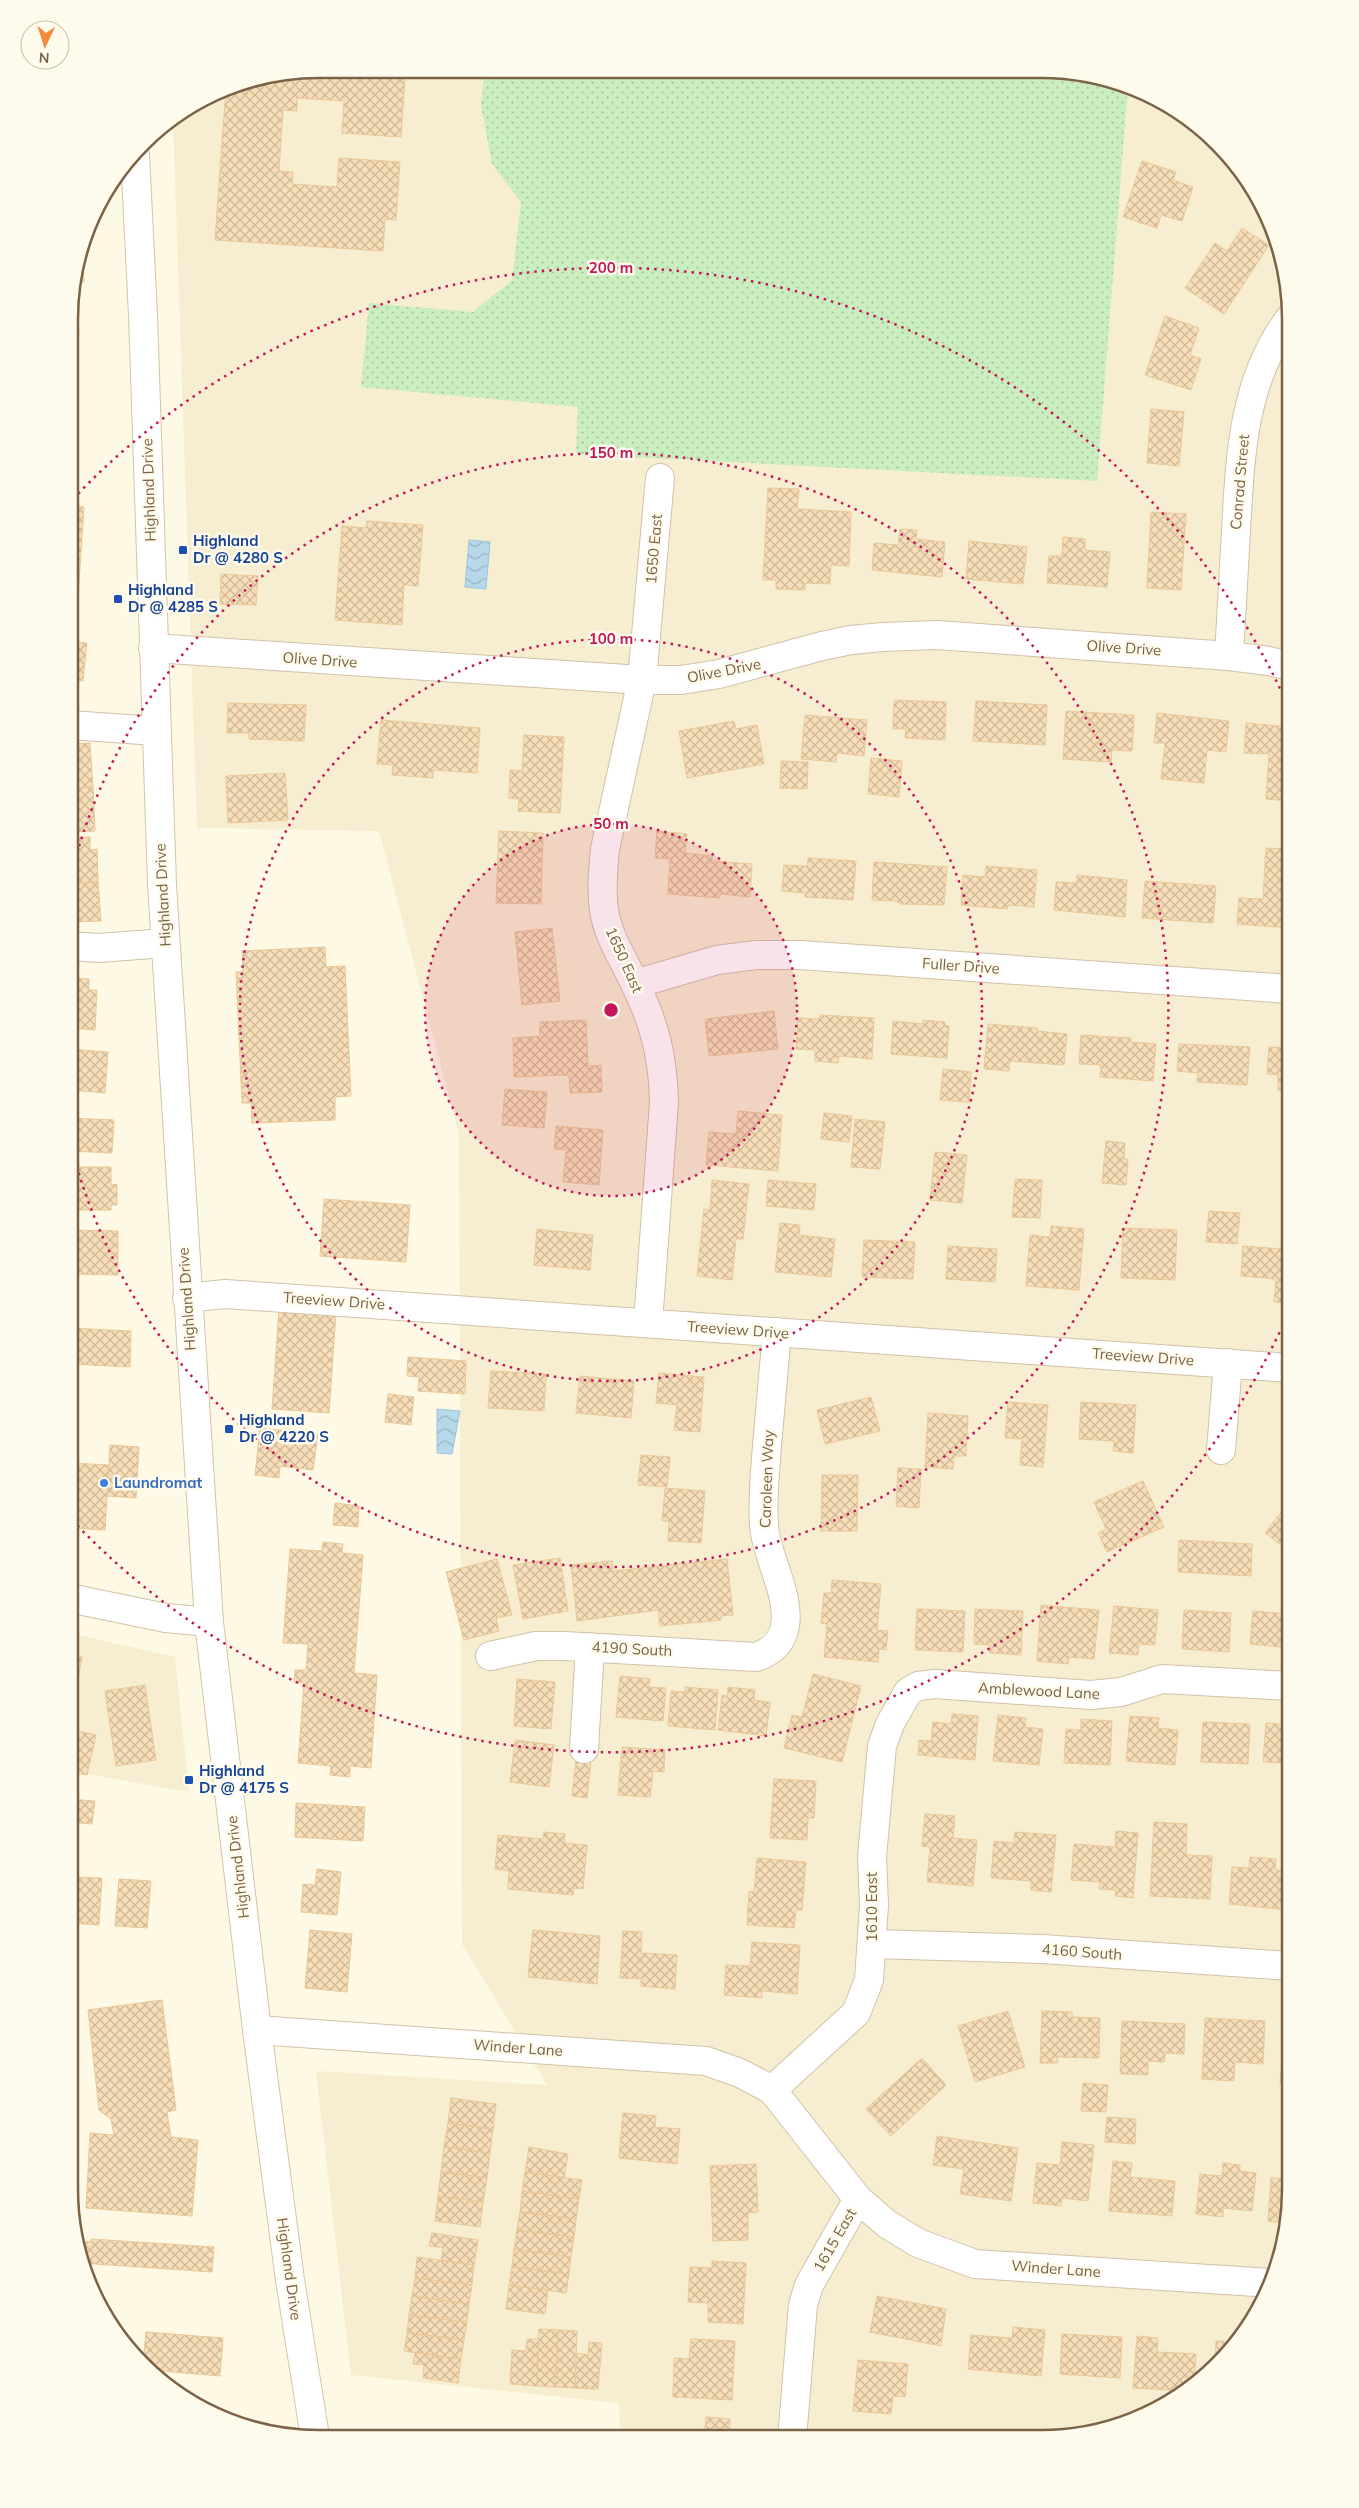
<svg xmlns="http://www.w3.org/2000/svg" width="1359" height="2508" viewBox="0 0 1359 2508" font-family="Mulish,sans-serif">
<style>
.residential{fill:#f7edd1}
.green{fill:url(#green-dots)}
.water{fill:url(#water-waves);stroke:#9bc6dd}
.building{fill:url(#building-cross-hatch);stroke:#ebc897}
.lines{fill:none;stroke-linecap:round;stroke-linejoin:round}
.minor-casing{stroke:#d1c2a8;stroke-width:30}
.tertiary-casing{stroke:#d1c2a8;stroke-width:30}
.secondary-casing{stroke:#d5c4a5;stroke-width:30}
.minor{stroke:#fff;stroke-width:28}
.tertiary{stroke:#fff;stroke-width:28}
.secondary{stroke:#fff;stroke-width:28}
.ring{fill:none;stroke:#c2185b;stroke-width:2.5;stroke-dasharray:2.5 5}
.transit-dot{fill:#1a4fb4;stroke:#fffbec;stroke-width:2}
.shop-dot{fill:#3f7fe0;stroke:#fffbec;stroke-width:2}
.labels{text-anchor:middle;stroke-width:5;stroke-linejoin:round;paint-order:stroke}
.street-label{font-size:15px;fill:#7a6346;stroke:#fffbec}
.transit-label{font-size:15px;font-weight:bold;fill:#164399;stroke:#fffbec;text-anchor:start}
.shop-label{font-size:15px;font-weight:bold;fill:#366cbe;stroke:#fffbec;text-anchor:start}
.rim{fill:none;stroke:#7a6346;stroke-width:2.5}
.centre{fill:#c2185b;stroke:#fffbec;stroke-width:2.5}
.ring-label{font-size:15px;text-anchor:middle;font-weight:bold;fill:#c2185b;stroke:#fffbec;stroke-width:5;stroke-linejoin:round;paint-order:stroke}
</style>
<defs>
<pattern id="green-dots" width="8" height="8" patternUnits="userSpaceOnUse" patternTransform="scale(1.25)"><rect width="8" height="8" fill="#caeec0"/><path d="M2 2h.1M6 6h.1" fill="none" stroke="#a9c49e" stroke-width="1.8" stroke-linecap="round"/></pattern>
<pattern id="water-waves" width="16" height="10" patternUnits="userSpaceOnUse" patternTransform="scale(1.25)"><rect width="16" height="10" fill="#b6d8ea"/><path d="M0 5q4-4 8 0t8 0" fill="none" stroke="#99b3bf"/></pattern>
<pattern id="building-cross-hatch" width="8" height="8" patternUnits="userSpaceOnUse" patternTransform="scale(1.25)"><rect width="8" height="8" fill="#f7deb8"/><path d="M0 0l8 8M0 8l8-8" fill="none" stroke="#cdb897"/></pattern>
</defs>
<rect width="100%" height="100%" fill="#fef9e4"/>
<!-- residential -->
<path class="residential" d="M318,69L684,71L1097,481L1128,87L1151,94L1205,130L1248,179L1277,238L1290,318V2206L1271,2285L1239,2342L1192,2388L1121,2426L1041,2439L620,2438L619,2403L351,2375L316,2071L547,2085L462,1944L459,1135L379,831L197,828L173,119L223,88Z
M69,1633L175,1657L189,1792L69,1771Z"/>
<!-- green -->
<path class="green" d="M485,70L1089,73L1128,87L1097,481L576,454L578,407L361,387L369,303L473,312L512,280L521,202L492,164L481,106Z"/>
<!-- water -->
<path class="water" d="M469,540L490,542L486,589L465,587Z
M437,1409L460,1411L452,1454L437,1453Z"/>
<!-- building -->
<path class="building" d="M318,69H397V76H405L401,137L342,133L344,101L297,98V111L283,110L279,171L293,172L292,184L337,187L339,158L400,162L396,220L385,219L383,251L215,240L226,87Z
M1142,161L1176,172L1173,180L1193,187L1182,221L1161,215L1157,228L1123,217Z
M1242,228L1269,245L1224,314L1185,288L1215,243L1227,251Z
M83,246L84,282H72Z
M1165,316L1199,328L1190,355L1201,359L1191,390L1145,375Z
M71,330H79L74,401L71,400Z
M1151,409L1184,412L1179,466L1147,463Z
M768,488L799,489L797,509L851,512L849,566L831,565L830,584L805,583V590L776,589V580H763Z
M71,506L84,507L77,612L70,611Z
M1151,512L1186,514L1181,590L1147,588Z
M367,521L423,525L418,586L404,585L402,625L335,620L342,526L366,528Z
M900,529L917,530L916,539L945,542L942,577L872,570L874,543L898,545Z
M1063,537L1085,539V550L1110,552L1107,587L1047,583L1049,556H1062Z
M969,541L1027,547L1023,584L966,579Z
M221,574L258,576L256,605L220,604Z
M70,642L87,643L83,681L74,680L73,691H70Z
M894,700L946,702L945,740L905,738L906,729H893Z
M976,701L1047,705L1045,745L973,741Z
M228,703L306,705L304,741L249,739V733H227Z
M1066,711L1134,715L1132,751L1112,750L1111,762L1063,759Z
M1157,713L1229,721L1226,752L1207,750L1204,783L1161,779L1165,743H1154Z
M805,715L867,720L864,756L837,753L836,762L801,759Z
M381,720L480,728L477,773L433,770V778L392,775L393,765L377,764Z
M734,721L736,729L757,725L764,764L687,778L679,731Z
M1246,723L1290,727V801L1266,799L1269,754L1244,753Z
M524,735L564,737L560,813L518,811L519,799L509,798L510,770L522,771Z
M90,743L93,787L70,788V744Z
M871,758L902,761L899,797L868,794Z
M781,761L808,762L807,789L780,788Z
M285,773L288,820L228,823L226,776Z
M93,787L95,831L70,832V788Z
M499,831L543,833L541,904L496,903Z
M657,831L687,834L685,853L712,856V861L752,864L750,897L720,894V898L668,894L670,859L655,858Z
M90,837V850L97,849L98,882L70,884V838Z
M1266,848L1290,849V928L1237,924L1239,898L1263,899Z
M808,858L856,861L853,900L805,897V893L782,891L784,865L807,866Z
M874,862L947,867L944,905L900,904L896,901L872,900Z
M986,866L1037,870L1034,907L1008,905L1007,909L961,905L963,875L985,877Z
M1077,875L1127,880L1125,917L1054,910L1056,882L1077,883Z
M1145,881L1216,886L1213,923L1142,918Z
M98,882L101,921L75,922L76,928H70V884Z
M552,928L560,1001L522,1005L515,932Z
M325,947L326,967L345,966L351,1096L335,1097V1120L252,1123L251,1103H242L236,972H243L242,951Z
M70,978L89,979V990H97L95,1030L70,1028Z
M774,1011L778,1049L709,1056L705,1019Z
M820,1015L874,1018L872,1059L839,1056L838,1063L815,1061V1050L796,1049L798,1018L819,1019Z
M586,1020L588,1066L601,1065L602,1092L570,1093L569,1075L514,1077L513,1038L540,1036V1022Z
M923,1020L945,1022V1025L949,1026L947,1058L891,1054L893,1021L923,1024Z
M988,1024L1037,1028V1031L1067,1034L1064,1065L1010,1061L1009,1071L984,1069Z
M1081,1035L1131,1038L1130,1042L1156,1044L1153,1081L1100,1077L1101,1065L1079,1064Z
M1179,1044L1250,1047L1247,1085L1197,1082L1198,1073L1177,1071Z
M1269,1047L1290,1048V1091L1278,1090V1075L1267,1074Z
M70,1049L108,1052L105,1093L70,1090Z
M943,1069L971,1072L969,1102L940,1100Z
M505,1089L547,1092L544,1128L502,1125Z
M738,1111L782,1115L778,1171L706,1165L709,1132L736,1134Z
M824,1113L852,1116L849,1142L821,1139Z
M70,1118L114,1120L112,1153L70,1151Z
M855,1119L885,1122L880,1169L851,1167Z
M556,1126L603,1130L599,1185L563,1182L566,1150L554,1149Z
M1106,1141L1125,1143L1124,1159H1128L1126,1185L1102,1183Z
M935,1152L967,1155L962,1203L930,1200Z
M70,1167H111V1185L117,1184V1205H111V1210H70Z
M1015,1179L1042,1180L1040,1218L1012,1217Z
M712,1180L749,1184L743,1239H736L732,1280L697,1276L704,1209L710,1210Z
M768,1180L816,1184L814,1210L766,1206Z
M324,1199L410,1205L406,1262L320,1256Z
M1209,1211L1240,1213L1237,1244L1206,1242Z
M780,1223L800,1225L799,1235L835,1239L831,1277L775,1272Z
M1051,1226L1084,1229L1079,1290L1026,1286L1030,1235L1050,1237Z
M1283,1227L1290,1228V1303L1274,1302L1276,1279L1241,1276L1243,1246L1281,1249Z
M1123,1228L1177,1230L1175,1280L1121,1278Z
M537,1229L593,1235L590,1270L534,1265Z
M70,1230L118,1231V1275L70,1274Z
M864,1240L915,1242L913,1279L862,1277Z
M948,1246L997,1249L995,1282L946,1279Z
M279,1309L336,1313L329,1413L272,1409Z
M70,1328L131,1331L130,1367L70,1364Z
M408,1357L466,1361L465,1394L418,1391L419,1377L407,1376Z
M491,1371L546,1374L544,1411L488,1408Z
M659,1373L704,1377L700,1432L674,1430L677,1405L656,1403Z
M580,1376L634,1381L631,1418L576,1413Z
M388,1394L414,1397L411,1425L385,1422Z
M871,1397L880,1431L825,1444L817,1410Z
M1008,1402L1048,1405L1043,1467L1020,1465L1022,1439L1005,1438Z
M1081,1402L1136,1405L1133,1453L1113,1451L1114,1441L1079,1439Z
M928,1413L968,1416L966,1456H954L953,1469L925,1467Z
M260,1428L318,1434L313,1470L280,1466L279,1478L255,1475Z
M110,1445L139,1447L136,1498L107,1496Z
M641,1455L670,1457L667,1487L638,1485Z
M70,1463L109,1465L105,1530L69,1528Z
M898,1468L921,1469L919,1508L896,1506Z
M822,1475H858L857,1531H821Z
M1143,1481L1164,1527L1107,1552L1098,1533L1106,1529L1094,1502Z
M665,1488L705,1491L701,1543L668,1541L669,1521H662Z
M1290,1501V1545L1287,1549L1265,1533Z
M335,1503L359,1506L358,1527L333,1525Z
M1179,1540L1252,1544L1251,1576L1178,1572Z
M323,1542L343,1544L342,1553L363,1555L354,1673L377,1675L371,1768L350,1766V1777L330,1775L331,1766L298,1763L304,1683L294,1682L295,1670H306L308,1644L283,1643L290,1549L322,1551Z
M560,1558L568,1611L523,1619L513,1565Z
M497,1559L512,1615L496,1618L499,1631L464,1640L446,1572Z
M727,1559L733,1615L721,1616V1620L660,1626L658,1610L577,1621L571,1565L612,1561L613,1571Z
M832,1580L881,1584L877,1630L888,1631L886,1650L879,1649L878,1662L824,1657L827,1624L821,1623L824,1593H831Z
M1041,1605L1099,1610L1094,1659L1069,1657L1068,1664L1037,1661Z
M1114,1606L1158,1610L1155,1645L1139,1644L1138,1655L1109,1653Z
M917,1609L965,1611L963,1652L915,1650Z
M975,1609L1023,1611L1021,1655L990,1653V1645L974,1644Z
M1184,1610L1231,1613L1229,1652L1182,1649Z
M1253,1611L1290,1614V1648L1250,1644Z
M69,1654L82,1657L75,1696L69,1695Z
M813,1674L861,1686L842,1762L784,1748L792,1715L802,1717Z
M620,1676L650,1679L649,1687L666,1688L663,1721L616,1717Z
M517,1679L555,1682L551,1729L514,1726Z
M145,1685L156,1760L116,1766L105,1691Z
M685,1687L718,1690L715,1730L668,1726L671,1691L685,1692Z
M728,1687L755,1690L754,1700L770,1702L766,1736L718,1730L722,1695L727,1696Z
M952,1714L978,1716L975,1760L918,1755L919,1740L931,1741L933,1722L951,1724Z
M998,1715L1026,1718L1025,1727L1043,1729L1039,1765L993,1761Z
M1130,1716L1159,1718L1158,1728L1178,1730L1175,1765L1126,1761Z
M1081,1719L1112,1721L1110,1765L1064,1763L1066,1729L1081,1730Z
M1203,1722L1250,1724L1248,1764L1201,1762Z
M1266,1723L1290,1725V1763L1263,1762Z
M69,1729L96,1735L87,1775L69,1772Z
M515,1740L554,1745L549,1787L510,1782Z
M622,1747L665,1750L664,1772L653,1771L650,1797L618,1795Z
M576,1760L591,1761L587,1798L572,1796Z
M774,1779L816,1781L814,1818H808L807,1840L770,1838Z
M69,1799L95,1801L92,1824L69,1822Z
M296,1803L365,1807L363,1841L295,1837Z
M925,1814L955,1816L953,1838L977,1840L973,1886L927,1882L930,1847L922,1846Z
M1154,1822L1187,1824L1186,1855L1212,1856L1210,1899L1150,1896Z
M1116,1831L1138,1833L1133,1898L1115,1896L1116,1890L1099,1889L1100,1882L1071,1880L1074,1844L1115,1847Z
M544,1832L565,1834L564,1843L587,1845L583,1889L574,1888L573,1895L508,1889L509,1871L495,1869L498,1835L543,1839Z
M1015,1832L1056,1835L1051,1892L1031,1890V1881L991,1878L994,1841L1014,1843Z
M1250,1857L1276,1859L1275,1870L1290,1871L1289,1910L1229,1904L1232,1867L1249,1868Z
M757,1858L806,1862L802,1910H796L794,1928L747,1925L749,1891L754,1892Z
M317,1869L341,1872L337,1915L301,1912L303,1884L315,1885Z
M69,1877L102,1878L99,1925L69,1923Z
M119,1879L151,1881L147,1928L115,1926Z
M310,1930L352,1934L347,1992L305,1988Z
M533,1930L600,1936L597,1984L528,1977Z
M623,1931L642,1932L641,1953L677,1955L675,1989L641,1986V1979L620,1978Z
M752,1942L800,1945L797,1994L762,1991V1998L724,1995L726,1965L750,1966Z
M162,2000L176,2110L167,2112L171,2137L198,2140L192,2216L86,2208L90,2133L114,2135L111,2119L99,2110L88,2010Z
M1008,2011L1025,2067L975,2082L958,2026Z
M1042,2011L1072,2012V2017L1100,2018L1099,2058L1058,2057L1057,2063H1040Z
M1205,2018L1265,2021L1263,2064L1235,2062L1234,2081L1202,2079Z
M1122,2021L1185,2024L1184,2054L1165,2053L1164,2062L1148,2061V2075L1120,2074Z
M1285,2026H1290V2084L1280,2083Z
M922,2058L946,2085L891,2136L866,2109Z
M1083,2083L1108,2085L1106,2112L1081,2111Z
M451,2098L496,2104L493,2129L448,2123Z
M623,2113L656,2116L655,2127L680,2129L677,2164L619,2158Z
M1107,2117L1136,2119L1135,2144L1105,2142Z
M448,2123L493,2129L490,2153L444,2147Z
M937,2136L1018,2148L1011,2201L960,2194L964,2169L933,2165Z
M1062,2142L1094,2145L1088,2201L1062,2198L1061,2206L1033,2203L1037,2163L1060,2165Z
M444,2147L490,2153L487,2178L441,2172Z
M529,2147L568,2154L564,2178L525,2172Z
M1113,2161L1132,2163L1130,2177L1175,2181L1172,2216L1109,2211Z
M1223,2163L1240,2165V2171L1256,2173L1252,2211L1223,2208V2217L1196,2214L1200,2174L1222,2176Z
M756,2164L758,2212L748,2213V2240L713,2241L710,2166Z
M441,2172L487,2178L483,2202L438,2196Z
M525,2172L582,2180L579,2199L522,2191Z
M1271,2178L1290,2179V2206L1288,2215L1284,2214L1283,2223L1268,2221Z
M522,2191L579,2199L576,2219L520,2212Z
M438,2196L483,2202L480,2227L435,2221Z
M520,2212L576,2219L574,2237L517,2230Z
M517,2230L574,2237L571,2257L514,2249Z
M432,2233L478,2240L474,2265L441,2260L443,2248L429,2246Z
M91,2239L214,2247L212,2272L81,2263L77,2241L91,2242Z
M514,2249L571,2257L569,2274L512,2267Z
M417,2257L474,2265L472,2285L415,2278Z
M712,2261L746,2263L743,2324L708,2322V2303L688,2302L690,2267L712,2268Z
M512,2267L569,2274L566,2293L509,2285Z
M415,2278L472,2285L469,2304L412,2296Z
M509,2285L548,2290L545,2314L506,2309Z
M412,2296L469,2304L467,2322L409,2315Z
M877,2296L946,2309L941,2346L870,2332Z
M409,2315L467,2322L464,2340L407,2333Z
M1013,2327L1045,2330L1041,2376L968,2369L971,2335L1012,2338Z
M539,2329L558,2330L555,2387L537,2386Z
M558,2330L577,2331L575,2388L555,2387Z
M146,2332L223,2338L220,2376L150,2370L143,2363Z
M407,2333L464,2340L461,2359L404,2351Z
M1062,2334L1122,2337L1120,2378L1060,2374Z
M1137,2336L1158,2338L1157,2352L1196,2354L1194,2387L1186,2391L1133,2388Z
M527,2339H539L537,2386L510,2384L512,2350L526,2351Z
M691,2339L735,2341L732,2400L673,2397L674,2358L689,2359Z
M1216,2341L1238,2342L1215,2366Z
M589,2342L602,2343L598,2389L575,2388L576,2353L588,2355Z
M415,2352L461,2359L458,2383L423,2378L424,2365L413,2364Z
M858,2360L908,2364L905,2397L893,2396L891,2414L853,2411Z
M706,2417L730,2419L729,2438H704Z"/>
<g class="lines">
<defs>
<path id="minor" d="M153,648L642,680H681L719,674L822,646L851,640L883,637L937,635L1229,656L1269,661L1290,666
M1229,656C1231,614 1234,573 1236,531C1240,456 1243,379 1290,318
M70,725L156,731
M70,946L99,948L165,943
M635,984L717,960L756,955H800L1290,989
M187,1298L225,1294L1290,1368
M648,1323L664,1102C663,1057 655,1024 635,984C624,960 608,937 604,910C601,890 603,869 605,849L642,680L660,478
M1221,1450L1228,1363
M490,1656L536,1646H564L756,1657C771,1652 782,1643 785,1626C790,1593 767,1559 764,1526C762,1500 765,1472 767,1446C770,1408 774,1370 777,1332
M584,1749L590,1647
M873,1944L1042,1949L1290,1966
M257,2030L706,2061L740,2073L772,2090L858,2199L887,2224L918,2243L975,2264L1272,2283
M772,2090L856,2013L869,1980L874,1905L872,1857L882,1746L890,1724L908,1692L918,1686L935,1684L1091,1695L1121,1692L1162,1679L1290,1686
M792,2439L803,2305L809,2285L858,2199"/>
<path id="tertiary" d="M69,1598L166,1618L209,1622"/>
<path id="secondary" d="M135,155L143,315L162,884L209,1622L257,2030L290,2280L315,2437"/>
</defs>
<!-- minor casing -->
<use href="#minor" class="minor-casing"/>
<!-- tertiary casing -->
<use href="#tertiary" class="tertiary-casing"/>
<!-- secondary casing -->
<use href="#secondary" class="secondary-casing"/>
<!-- minor -->
<use href="#minor" class="minor"/>
<!-- tertiary -->
<use href="#tertiary" class="tertiary"/>
<!-- secondary -->
<use href="#secondary" class="secondary"/>
</g>
<!-- distance rings -->
<circle cx="611" cy="1010" r="186" fill="#c2185b" fill-opacity=".12"/>
<g class="ring">
<circle cx="611" cy="1010" r="186"/>
<circle cx="611" cy="1010" r="371"/>
<path d="M71 875A557 557 0 1 1 71 1145"/>
<path d="M1289 1312A742 742 0 0 1 73 1521M73 499A742 742 0 0 1 1289 708"/>
</g>
<!-- markers -->
<g class="transit-dot">
<rect x="178" y="545" width="10" height="10" rx="2.5"/>
<rect x="113" y="594" width="10" height="10" rx="2.5"/>
<rect x="224" y="1424" width="10" height="10" rx="2.5"/>
<rect x="184" y="1775" width="10" height="10" rx="2.5"/>
</g>
<circle class="shop-dot" cx="104" cy="1483" r="5"/>
<g class="labels">
<!-- street labels -->
<g class="street-label">
<text transform="translate(1240 482) rotate(-85)" y="5">Conrad Street</text>
<text transform="translate(149 490) rotate(-92)" y="5">Highland Drive</text>
<text transform="translate(654 549) rotate(-85)" y="5">1650 East</text>
<text transform="translate(1124 648) rotate(4)" y="5">Olive Drive</text>
<text transform="translate(320 660) rotate(4)" y="5">Olive Drive</text>
<text transform="translate(724 671) rotate(-11)" y="5">Olive Drive</text>
<text transform="translate(163 895) rotate(-93)" y="5">Highland Drive</text>
<text transform="translate(624 960) rotate(66)" y="5">1650 East</text>
<text transform="translate(961 966) rotate(4)" y="5">Fuller Drive</text>
<text transform="translate(187 1299) rotate(-94)" y="5">Highland Drive</text>
<text transform="translate(334 1301) rotate(4)" y="5">Treeview Drive</text>
<text transform="translate(738 1330) rotate(4)" y="5">Treeview Drive</text>
<text transform="translate(1143 1357) rotate(4)" y="5">Treeview Drive</text>
<text transform="translate(767 1479) rotate(-88)" y="5">Caroleen Way</text>
<text transform="translate(632 1649) rotate(3)" y="5">4190 South</text>
<text transform="translate(1039 1691) rotate(3)" y="5">Amblewood Lane</text>
<text transform="translate(238 1867) rotate(-97)" y="5">Highland Drive</text>
<text transform="translate(872 1907) rotate(-90)" y="5">1610 East</text>
<text transform="translate(1082 1952) rotate(4)" y="5">4160 South</text>
<text transform="translate(518 2048) rotate(4)" y="5">Winder Lane</text>
<text transform="translate(835 2240) rotate(-60)" y="5">1615 East</text>
<text transform="translate(289 2269) rotate(82)" y="5">Highland Drive</text>
<text transform="translate(1056 2269) rotate(4)" y="5">Winder Lane</text>
</g>
<!-- transit labels -->
<g class="transit-label">
<text x="193" y="546">Highland<tspan x="193" dy="17">Dr @ 4280 S</tspan></text>
<text x="128" y="595">Highland<tspan x="128" dy="17">Dr @ 4285 S</tspan></text>
<text x="239" y="1425">Highland<tspan x="239" dy="17">Dr @ 4220 S</tspan></text>
<text x="199" y="1776">Highland<tspan x="199" dy="17">Dr @ 4175 S</tspan></text>
</g>
<!-- shop labels -->
<g class="shop-label">
<text x="114" y="1488">Laundromat</text>
</g>
</g>
<!-- crop -->
<path d="M0 0H1359V2508H0ZM319 78H1041A241 241 0 0 1 1282 319V2189A241 241 0 0 1 1041 2430H319A241 241 0 0 1 78 2189V319A241 241 0 0 1 319 78Z" fill="#fffbec" fill-rule="evenodd"/>
<path class="rim" d="M319 78H1041A241 241 0 0 1 1282 319V2189A241 241 0 0 1 1041 2430H319A241 241 0 0 1 78 2189V319A241 241 0 0 1 319 78Z"/>
<circle cx="611" cy="1010" r="8" class="centre"/>
<g class="ring-label">
<text x="611" y="273">200 m</text>
<text x="611" y="458">150 m</text>
<text x="611" y="644">100 m</text>
<text x="611" y="829">50 m</text>
</g>
<!-- north arrow -->
<g transform="translate(45 45) rotate(184)"><circle r="24" fill="#fffbec" stroke="#cabeaa"/>
<path d="M0-4L9 19L0 12L-9 19Z" fill="#f58a3c"/>
<text y="-8" font-size="14" font-weight="bold" text-anchor="middle" fill="#7a6346">N</text>
</g>
</svg>
